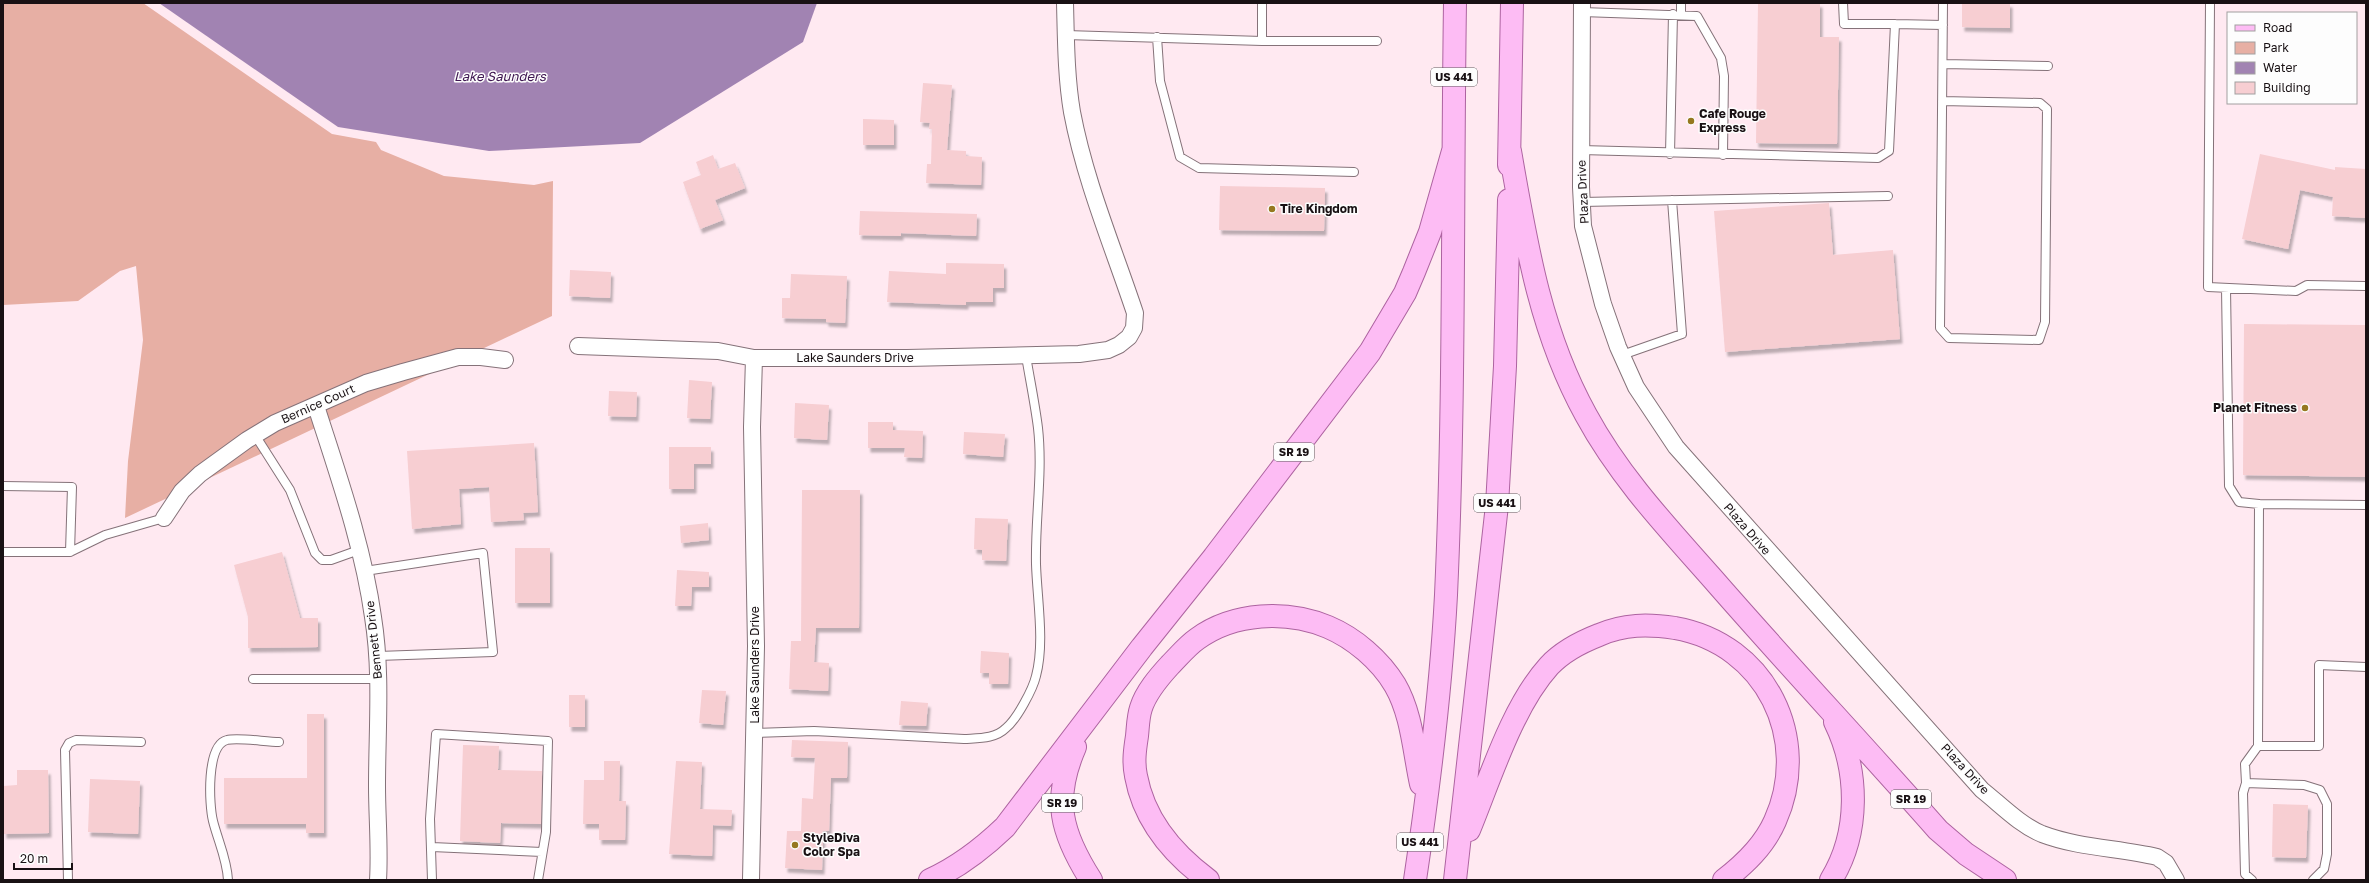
<svg xmlns="http://www.w3.org/2000/svg" width="2369" height="883" viewBox="0 0 2369 883" font-family="'Golos Text',sans-serif">
<style>
.green{fill:#e7afa4}
.water{fill:#a183b2}
.building{fill:#f7ced2;filter:url(#shadow)}
.lines{fill:none;stroke-linecap:round;stroke-linejoin:round}
.service-casing{stroke:#857279;stroke-width:10}
.minor-casing{stroke:#857279;stroke-width:18}
.primary-casing{stroke:#ad63a0;stroke-width:24}
.service{stroke:#fff;stroke-width:8}
.minor{stroke:#fff;stroke-width:16}
.primary{stroke:#fdbcf4;stroke-width:22}
.poi-dot{fill:#95781f;stroke:#fdfdfd;stroke-width:1.5}
.labels{text-anchor:middle;stroke-width:3;stroke-linejoin:round;paint-order:stroke}
.shield{fill:#fdfdfd;stroke:#5d585a;stroke-width:1}
.shield-label{font-size:11px;font-weight:bold;fill:#191114}
.poi-label{font-size:12px;font-weight:bold;fill:#191114;stroke:#fdfdfd;text-anchor:start}
.street-label{font-size:12px;fill:#191114;stroke:#fdfdfd}
.water-label{font-size:13px;font-style:italic;fill:#3e1651;stroke:#fdfdfd}
</style>
<defs>
<filter id="shadow"><feDropShadow dx="2.5" dy="4.5" stdDeviation="1" flood-color="#0004"/></filter>
</defs>
<rect width="100%" height="100%" fill="#ffe9f1"/>
<!-- green -->
<path class="green" d="M3,3H143L332,134L376,142L381,150L444,176L534,185L553,181L552,316L125,518L128,461L143,340L136,266L120,271L78,301L3,305Z"/>
<!-- water -->
<path class="water" d="M159,3H817L803,42L640,143L489,151L338,127Z"/>
<!-- building -->
<path class="building" d="M1758,3H1820V37H1839L1837,144L1756,143Z
M1962,3H2010V28L1962,27Z
M923,83L952,85L947,150L966,151V156L982,157L981,185L926,183L927,164H931L932,129H929L930,123L920,122Z
M863,119L894,120V145H863Z
M2260,154L2335,170V167L2366,169V218L2332,216L2333,197L2300,190L2288,249L2242,239Z
M713,155L718,169L735,163L745,188L715,200L723,220L700,229L683,182L701,175L696,162Z
M1220,186L1325,188L1324,231L1219,230Z
M1829,203L1833,255L1893,250L1900,339L1725,352L1714,211Z
M860,211L977,214L976,236L901,233V236L859,235Z
M946,263L1004,264V288H993V302H966V305L887,302L889,271L946,274Z
M570,270L611,272L610,298L569,296Z
M791,274L847,276L845,323L826,322V319L782,318V298H790Z
M2244,324L2366,325V477L2243,475Z
M689,380L712,382L710,419L687,418Z
M609,391L637,392L636,417L608,416Z
M795,403L829,405L827,440L794,438Z
M868,422H893V430L923,431L922,458L904,457L905,448H868Z
M964,432L1005,434L1003,457L963,454Z
M534,443L538,512L523,513L524,520L491,522L489,487L459,489L461,524L412,529L407,451Z
M669,447H711V464H694V489H669Z
M802,490H860L859,628H816L814,662L829,663L828,691L789,689L791,641H801Z
M975,518L1008,519L1006,561L982,560V550L974,549Z
M708,523L709,540L681,543L680,526Z
M515,548H550V603H515Z
M282,552L300,618H318V647L248,648V617L234,565Z
M677,570L709,572V587H692L691,606H675Z
M981,651L1009,653L1008,684H989V673H980Z
M702,690L726,691L723,725L699,723Z
M569,695H585V727H569Z
M901,701L928,703L926,726L899,725Z
M307,714H324V833H306V824H224V778H307Z
M792,740L848,742L847,778H831L829,831H823L822,870L785,868L787,831H801L802,798L813,799L815,758L791,757Z
M463,745L499,746L498,770L542,771L541,824L501,823L500,843L460,841Z
M604,761H620L619,801H626L625,840H599V824H583L584,780H604Z
M676,761L702,762L700,809L732,810L731,826L713,825L712,856L669,854Z
M17,770H48L49,833L4,834L3,786L17,785Z
M90,779L140,781L138,834L88,832Z
M2273,804L2308,805L2306,858L2272,857Z"/>
<g class="lines">
<defs>
<path id="service" d="M2210,3L2208,287L2296,291L2307,285L2366,286
M1582,12L1697,16L1721,58L1724,76L1723,155
M1681,15V3
M1895,24L1943,25
M1066,35L1262,41H1377
M1157,37L1160,81L1180,157L1199,168L1354,172
M1262,41V3
M1943,64L2048,66
M1942,101L2040,103L2047,109L2045,322L2039,340L1949,338L1940,328L1943,3
M1581,150L1878,158L1889,151L1895,24H1844L1843,3
M1670,154L1673,14
M1582,202L1888,196
M2226,288L2229,486L2239,502L2259,504
M1622,355L1682,334L1672,200
M255,435L290,490L315,553L322,560H331L359,550
M3,486L72,487L70,552
M2366,505L2259,504L2258,746H2319V665L2366,667
M3,552H70L105,535L164,518
M365,571L483,553L493,652L378,656
M253,679H379
M754,733L814,731L964,739C979,738 995,739 1006,728C1017,719 1033,689 1036,676C1045,643 1037,598 1036,564C1035,518 1043,473 1038,428C1035,404 1030,380 1026,356
M2246,783L2245,764L2258,746
M432,847L542,852
M68,880L65,750L69,743L76,740L141,742
M228,880C227,859 218,841 213,821C209,805 206,745 227,740C238,737 266,742 279,742
M432,880L430,819L436,734L548,741L546,832L538,880
M2252,880L2245,874L2243,793L2246,783L2304,785L2320,790L2327,804V854L2324,869L2313,880"/>
<path id="minor" d="M1582,3L1581,187L1583,226L1603,304L1618,347L1636,387L1676,447L1982,790C2001,805 2020,825 2042,834C2079,848 2119,848 2157,857L2166,863L2176,880
M578,346L718,351L754,358H907L1079,354L1108,350L1119,345L1129,337L1134,328L1135,313C1113,247 1085,181 1072,112C1066,76 1066,40 1065,3
M316,406C338,475 363,545 373,617C382,673 377,729 377,786C377,817 380,849 378,880
M164,518L182,491L200,474L247,440L275,423L366,383L403,372L458,357H481L505,360
M751,880L756,646L752,427L754,358"/>
<path id="primary" d="M1510,151C1526,243 1540,332 1586,415C1619,476 1666,526 1712,578C1786,663 1863,745 1938,830L1966,854L2005,880
M1509,165L1512,3
M1075,747C1052,800 1061,833 1091,880
M1469,830C1490,779 1512,707 1549,666C1562,652 1581,642 1599,635C1624,624 1648,624 1675,628C1766,644 1812,739 1775,821C1764,846 1745,864 1724,880
M930,880C959,867 982,849 1005,827L1142,647L1214,557L1370,352L1405,293L1414,272L1430,232L1453,151
M1208,880C1173,854 1144,820 1136,776C1133,762 1135,749 1137,736C1138,727 1138,717 1141,708C1146,692 1159,677 1170,665C1179,656 1187,646 1197,639C1234,612 1287,610 1328,627C1354,638 1380,660 1395,685C1412,714 1414,752 1421,784
M1415,880C1429,786 1441,690 1446,595C1455,398 1452,200 1455,3
M1455,880L1497,505L1505,366L1509,200
M1831,880C1860,833 1859,771 1835,722"/>
</defs>
<!-- service casing -->
<use href="#service" class="service-casing"/>
<!-- minor casing -->
<use href="#minor" class="minor-casing"/>
<!-- primary casing -->
<use href="#primary" class="primary-casing"/>
<!-- service -->
<use href="#service" class="service"/>
<!-- minor -->
<use href="#minor" class="minor"/>
<!-- primary -->
<use href="#primary" class="primary"/>
</g>
<!-- markers -->
<g class="poi-dot">
<circle cx="1691" cy="121" r="4"/>
<circle cx="1272" cy="209" r="4"/>
<circle cx="2305" cy="408" r="4"/>
<circle cx="795" cy="845" r="4"/>
</g>
<g class="labels">
<!-- shield labels -->
<g class="shield">
<rect x="1431" y="68" width="46" height="18" rx="3"/>
<rect x="1274" y="443" width="40" height="18" rx="3"/>
<rect x="1474" y="494" width="46" height="18" rx="3"/>
<rect x="1891" y="790" width="40" height="18" rx="3"/>
<rect x="1042" y="794" width="40" height="18" rx="3"/>
<rect x="1397" y="833" width="46" height="18" rx="3"/>
</g>
<g class="shield-label">
<text x="1454" y="81">US 441</text>
<text x="1294" y="456">SR 19</text>
<text x="1497" y="507">US 441</text>
<text x="1911" y="803">SR 19</text>
<text x="1062" y="807">SR 19</text>
<text x="1420" y="846">US 441</text>
</g>
<!-- poi labels -->
<g class="poi-label">
<text x="1699" y="118">Cafe Rouge<tspan x="1699" dy="14">Express</tspan></text>
<text x="1280" y="213">Tire Kingdom</text>
<text x="2297" y="412" text-anchor="end">Planet Fitness</text>
<text x="803" y="842">StyleDiva<tspan x="803" dy="14">Color Spa</tspan></text>
</g>
<!-- street labels -->
<g class="street-label">
<text transform="translate(1583 192) rotate(-93)" y="4">Plaza Drive</text>
<text x="855" y="362">Lake Saunders Drive</text>
<text transform="translate(318 404) rotate(-24)" y="4">Bernice Court</text>
<text transform="translate(1747 529) rotate(49)" y="4">Plaza Drive</text>
<text transform="translate(374 640) rotate(-96)" y="4">Bennett Drive</text>
<text transform="translate(755 665) rotate(-90)" y="4">Lake Saunders Drive</text>
<text transform="translate(1965 769) rotate(47)" y="4">Plaza Drive</text>
</g>
<!-- water labels -->
<g class="water-label">
<text x="500" y="81">Lake Saunders</text>
</g>
</g>
<!-- border -->
<rect width="2369" height="883" fill="none" stroke="#191114" stroke-width="8"/>
<!-- legend -->
<rect x="2227" y="12" width="130" height="92" fill="#fdfdfd" stroke="#a29fa0"/>
<rect x="2235" y="25" width="20" height="6" fill="#fdbcf4" stroke="#a29fa0"/>
<text x="2263" y="32" font-size="12" fill="#191114">Road</text>
<rect x="2235" y="42" width="20" height="12" fill="#e7afa4" stroke="#a29fa0"/>
<text x="2263" y="52" font-size="12" fill="#191114">Park</text>
<rect x="2235" y="62" width="20" height="12" fill="#a183b2" stroke="#a29fa0"/>
<text x="2263" y="72" font-size="12" fill="#191114">Water</text>
<rect x="2235" y="82" width="20" height="12" fill="#f7ced2" stroke="#a29fa0"/>
<text x="2263" y="92" font-size="12" fill="#191114">Building</text>
<!-- scale -->
<path d="M14 863v6h58v-6" fill="none" stroke="#191114" stroke-width="2"/>
<text x="20" y="863" font-size="12" fill="#191114" stroke="#fdfdfd" stroke-width="3" paint-order="stroke">20 m</text>
</svg>
